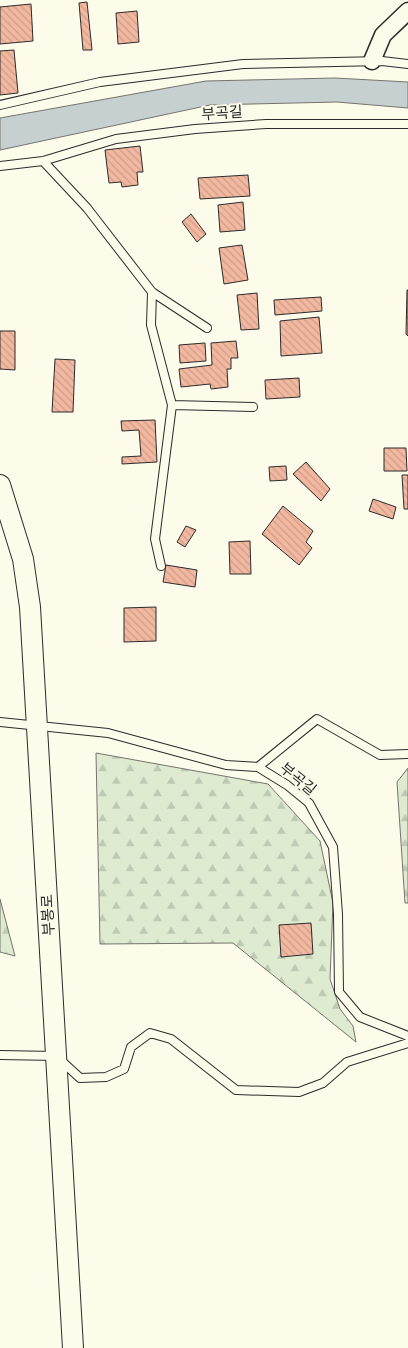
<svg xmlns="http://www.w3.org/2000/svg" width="408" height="1348" viewBox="0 0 408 1348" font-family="Mulish,'Noto Sans KR',sans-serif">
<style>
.forest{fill:url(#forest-firs);stroke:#74746e}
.water{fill:#c7d0d0;stroke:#74746e}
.building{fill:url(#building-back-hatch);stroke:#2b2b2b}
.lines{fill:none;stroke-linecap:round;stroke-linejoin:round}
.service-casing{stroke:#2b2b2b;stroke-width:10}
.minor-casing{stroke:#2b2b2b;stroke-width:19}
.tertiary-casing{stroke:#2b2b2b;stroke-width:22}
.service{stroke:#fdfbea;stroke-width:8}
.minor{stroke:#fdfbea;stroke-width:16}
.tertiary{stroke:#fdfbea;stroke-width:20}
.labels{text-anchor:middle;stroke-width:4;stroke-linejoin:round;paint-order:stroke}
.street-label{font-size:15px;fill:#2b2b2b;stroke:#fdfbea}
</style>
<defs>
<pattern id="forest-firs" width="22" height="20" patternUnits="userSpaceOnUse" patternTransform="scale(1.25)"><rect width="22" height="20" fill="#deebd1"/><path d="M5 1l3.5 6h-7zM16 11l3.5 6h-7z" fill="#bfcab4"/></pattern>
<pattern id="building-back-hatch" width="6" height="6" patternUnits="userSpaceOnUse" patternTransform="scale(1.25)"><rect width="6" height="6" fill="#f2b8a0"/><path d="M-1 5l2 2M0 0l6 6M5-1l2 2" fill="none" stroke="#d09e8a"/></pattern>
</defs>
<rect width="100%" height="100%" fill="#fdfbea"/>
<!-- forest -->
<path class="forest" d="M96,753L268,784L320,841L333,903L330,979L340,1009L353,1026L356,1042L233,943L100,944Z
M408,768V903H405L397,782Z
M0,899L15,956L0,952Z"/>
<!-- water -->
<path class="water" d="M335,78L408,82V108L337,102L210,105L0,150V118L206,81Z"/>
<!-- building -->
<path class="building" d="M87,2L92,50H83L79,3Z
M31,4L33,41L0,44V7Z
M137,11L139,42L118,44L116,13Z
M14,50L18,93L0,95V51Z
M140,146L143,172H137L138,185L122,187L121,182L109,183L105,150Z
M248,175L250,196L200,199L198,178Z
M243,202L245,230L220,232L218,205Z
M191,214L206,234L197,242L182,222Z
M242,245L248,280L224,284L219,248Z
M407,290H408V336L406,334Z
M257,293L259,329L241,330L237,295Z
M321,297L322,311L275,315L274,300Z
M319,317L322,353L281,356L280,321Z
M0,331H15V370L0,369Z
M236,341L238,358H231V369H227L228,387L211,389L210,384L181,387L179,369L212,365L211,343Z
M205,343L206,361L180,363L179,345Z
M55,359L75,360L73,412H52Z
M299,378L300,397L266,399L265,380Z
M155,420L157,462L122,464V457L141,456L139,430L122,431L121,421Z
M384,448H406L407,471H384Z
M306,462L330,489L321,501L293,474Z
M286,466L287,480L270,481L269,467Z
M402,475H408V509H404Z
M373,499L396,507L393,519L369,511Z
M283,506L313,531L306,542L312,548L299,565L262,534Z
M186,526L196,530L185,547L177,542Z
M250,541L251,574H230L229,542Z
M166,565L197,570L195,587L163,582Z
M156,607V641L124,642V608Z
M311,923L313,954L281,957L279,925Z"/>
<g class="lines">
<defs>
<path id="service" d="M0,105L100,82L243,64L382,61L408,64
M43,161L87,208L152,292L207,328
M0,166L43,161L116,139L195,129L266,124H408
M152,292L151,325L172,405L155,539L161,566
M172,405L253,407
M0,722L108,733L226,765L258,767L287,785L309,803L333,847L338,914L339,992L360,1017L408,1036
M258,767L317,719L380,755L408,754
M0,1055L56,1056L80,1078L106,1077L124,1069L131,1047L150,1033L171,1039L236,1090L299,1092L323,1083L347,1062L408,1043"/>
<path id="minor" d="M372,61L383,35L408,11"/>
<path id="tertiary" d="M0,485L23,559L30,607L73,1348"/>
</defs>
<!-- service casing -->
<use href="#service" class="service-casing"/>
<!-- minor casing -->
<use href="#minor" class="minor-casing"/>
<!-- tertiary casing -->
<use href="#tertiary" class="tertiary-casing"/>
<!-- service -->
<use href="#service" class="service"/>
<!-- minor -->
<use href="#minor" class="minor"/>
<!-- tertiary -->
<use href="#tertiary" class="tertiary"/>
</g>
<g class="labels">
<!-- street labels -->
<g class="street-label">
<text transform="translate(222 113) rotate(-4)" y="5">부곡길</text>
<text transform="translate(298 779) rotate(39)" y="5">부곡길</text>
<text transform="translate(48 915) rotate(-93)" y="5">부봉로</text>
</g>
</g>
</svg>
